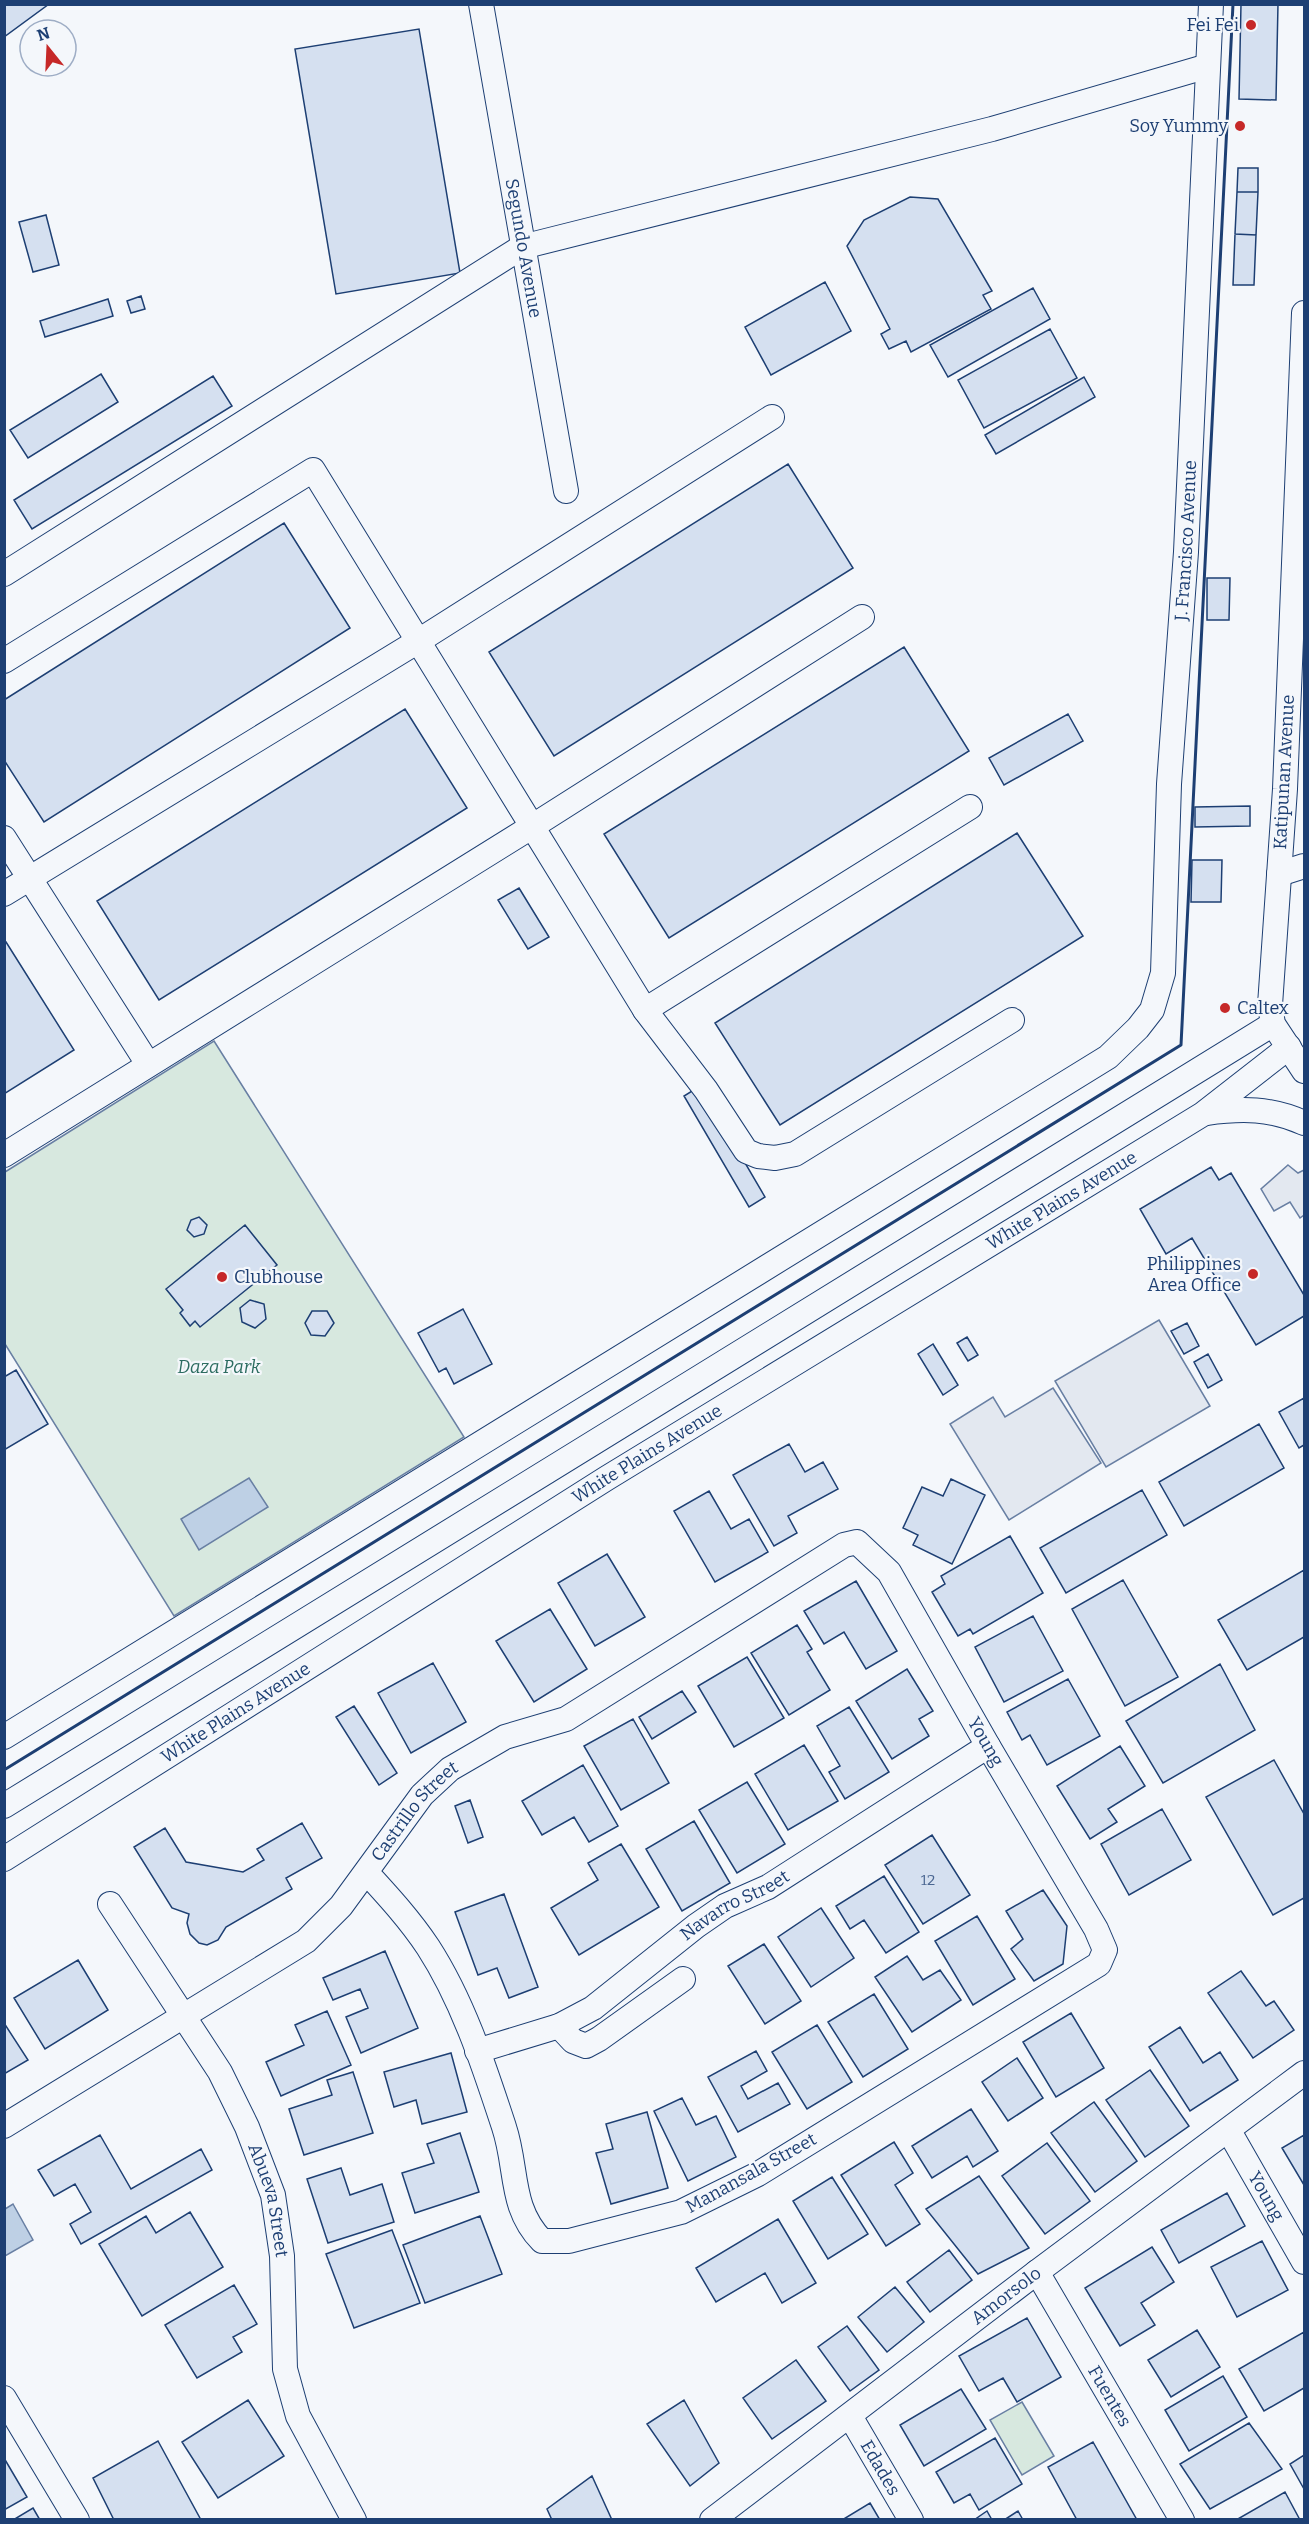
<svg xmlns="http://www.w3.org/2000/svg" width="1309" height="2524" viewBox="0 0 1309 2524" font-family="Bitter,serif">
<style>
.green{fill:#d7e8df;stroke:#687fa3;stroke-width:1.5}
.parking{fill:#e3e8f0;stroke:#687fa3;stroke-width:1.5}
.water{fill:#bed0e5;stroke:#687fa3;stroke-width:1.5}
.building{fill:#d5e0f0;stroke:#1d3f73;stroke-width:1.5}
.lines{fill:none;stroke-linecap:round;stroke-linejoin:round}
.minor-casing{stroke:#1d3f73;stroke-width:26}
.minor{stroke:#f4f7fb;stroke-width:24}
.wall{stroke:#1d3f73;stroke-width:3}
.poi-dot{fill:#c62828;stroke:#f4f7fb;stroke-width:2}
.labels{text-anchor:middle;stroke-width:4.5;stroke-linejoin:round;paint-order:stroke}
.number-label{font-size:15px;fill:#4b6792}
.poi-label{font-size:18px;fill:#1d3f73;stroke:#f4f7fb;text-anchor:end}
.street-label{font-size:18px;fill:#1d3f73;stroke:#f4f7fb}
.park-label{font-size:18px;font-style:italic;fill:#2c6c60;stroke:#f4f7fb}
</style>
<rect width="100%" height="100%" fill="#f4f7fb"/>
<!-- green -->
<path class="green" d="M214,1041L464,1437L174,1616L5,1344V1172Z
M1022,2402L1054,2456L1022,2475L990,2420Z"/>
<!-- parking -->
<path class="parking" d="M1288,1165L1298,1173L1304,1170V1215L1300,1218L1290,1202L1274,1211L1261,1189Z
M1159,1320L1210,1406L1106,1467L1055,1381Z
M1053,1388L1101,1463L1009,1520L950,1424L993,1397L1005,1417Z"/>
<!-- water -->
<path class="water" d="M249,1478L268,1507L199,1550L181,1519Z
M13,2204L33,2240L5,2256V2209Z"/>
<!-- building -->
<path class="building" d="M4,4H49L4,37Z
M1241,4H1278L1276,100L1239,99Z
M419,29L460,273L336,294L295,49Z
M1238,168H1258V192H1237Z
M1237,192H1258L1256,235L1235,234Z
M910,197L938,199L992,291L983,295L991,309L911,352L906,341L889,349L881,334L890,329L847,246L864,220Z
M46,215L59,265L33,272L19,222Z
M1235,234L1256,235L1254,285H1233Z
M825,282L851,331L771,375L745,327Z
M1033,288L1050,319L948,377L930,345Z
M141,296L145,309L131,313L127,301Z
M108,299L113,316L45,337L40,321Z
M1050,329L1077,378L984,428L958,380Z
M101,374L118,402L28,458L10,430Z
M213,376L232,406L32,529L14,500Z
M1084,377L1095,397L996,454L985,435Z
M788,464L853,568L554,756L489,652Z
M284,523L350,628L44,822L4,760V700Z
M1207,578H1230L1229,620H1207Z
M904,647L969,751L669,938L604,834Z
M405,709L467,808L159,1000L97,901Z
M1068,714L1083,741L1004,785L989,758Z
M1250,806V826L1195,827V807Z
M1017,833L1083,936L780,1125L715,1023Z
M1192,860H1222L1221,902H1191Z
M519,888L549,937L528,949L498,900Z
M6,942L74,1050L4,1094V943Z
M700,1086L765,1197L749,1207L684,1096Z
M1211,1167L1219,1180L1231,1173L1304,1295V1316L1256,1345L1192,1238L1166,1254L1140,1209Z
M199,1217L207,1225L204,1234L194,1237L187,1230L191,1220Z
M245,1225L277,1265L200,1327L195,1321L190,1326L180,1313L183,1310L166,1289Z
M250,1300L264,1304L266,1319L255,1328L242,1322L240,1308Z
M463,1309L492,1364L454,1384L446,1368L439,1372L418,1333Z
M312,1311H327L334,1323L325,1336L311,1335L305,1323Z
M1187,1323L1199,1346L1184,1354L1171,1331Z
M967,1337L978,1355L968,1361L957,1343Z
M933,1344L958,1385L943,1395L918,1354Z
M1208,1354L1222,1380L1208,1388L1194,1362Z
M16,1370L48,1424L4,1450V1377Z
M1304,1398V1445L1299,1448L1279,1412Z
M1259,1424L1284,1468L1184,1526L1159,1482Z
M789,1444L805,1472L823,1462L838,1489L788,1516L797,1533L774,1546L733,1475Z
M951,1479L985,1495L952,1564L913,1545L918,1535L903,1528L922,1487L943,1496Z
M1142,1490L1167,1535L1066,1593L1040,1548Z
M709,1491L731,1529L749,1519L768,1552L715,1582L674,1511Z
M1010,1536L1043,1593L973,1634L970,1629L958,1636L932,1592L945,1584L941,1576Z
M607,1554L645,1617L595,1646L558,1583Z
M1304,1570V1637L1247,1670L1218,1620Z
M1123,1580L1178,1677L1125,1706L1072,1609Z
M856,1581L897,1651L866,1669L844,1632L824,1644L804,1611Z
M550,1609L587,1669L534,1702L496,1641Z
M1033,1616L1063,1671L1004,1702L975,1647Z
M797,1625L812,1649L807,1652L830,1690L789,1715L751,1653Z
M747,1657L784,1718L734,1747L698,1686Z
M433,1663L466,1722L411,1753L378,1693Z
M1220,1664L1255,1730L1163,1783L1126,1721Z
M907,1669L933,1711L919,1719L929,1736L892,1759L856,1701Z
M1068,1679L1100,1736L1047,1765L1030,1735L1022,1740L1007,1712Z
M682,1691L696,1712L652,1739L639,1717Z
M354,1706L397,1773L379,1785L336,1717Z
M849,1707L889,1772L845,1799L829,1772L840,1766L817,1726Z
M633,1719L669,1783L621,1810L584,1746Z
M804,1745L838,1801L788,1830L755,1774Z
M1120,1746L1145,1786L1108,1809L1117,1822L1090,1839L1057,1786Z
M1274,1760L1304,1814V1898L1273,1915L1206,1797Z
M583,1765L618,1826L589,1842L574,1817L542,1835L522,1801Z
M747,1782L785,1844L737,1873L699,1810Z
M470,1800L483,1837L468,1843L455,1806Z
M1162,1809L1191,1860L1129,1895L1101,1844Z
M694,1821L730,1883L682,1911L646,1849Z
M302,1823L322,1858L286,1878L292,1889L226,1927L218,1940L207,1945L199,1943L190,1934L187,1923L189,1914L172,1908L134,1847L165,1828L186,1862L243,1872L264,1860L257,1849Z
M932,1835L970,1895L923,1924L885,1865Z
M621,1844L659,1907L579,1955L551,1908L598,1880L588,1863Z
M884,1876L919,1932L886,1953L864,1920L850,1929L836,1906Z
M1043,1890L1067,1926L1063,1964L1034,1981L1011,1949L1023,1939L1006,1911Z
M504,1894L538,1987L509,1998L497,1968L478,1975L455,1912Z
M821,1908L854,1958L811,1987L778,1937Z
M977,1916L1015,1979L973,2005L935,1941Z
M764,1944L801,2001L765,2024L728,1966Z
M385,1951L418,2028L361,2053L346,2017L368,2008L360,1989L333,2000L323,1978Z
M907,1956L923,1980L940,1970L961,2000L912,2032L875,1977Z
M78,1960L108,2010L45,2049L14,1998Z
M1241,1971L1266,2006L1274,2001L1294,2030L1253,2058L1208,1993Z
M874,1994L908,2049L863,2077L828,2022Z
M327,2011L351,2065L281,2096L266,2062L304,2045L295,2025Z
M1071,2013L1104,2068L1056,2097L1023,2042Z
M4,2023L28,2060L4,2074Z
M817,2025L852,2082L807,2109L772,2052Z
M1180,2027L1203,2063L1220,2052L1238,2080L1190,2111L1149,2047Z
M756,2051L767,2071L741,2086L748,2099L778,2083L790,2104L738,2132L708,2077Z
M451,2053L467,2112L422,2124L416,2100L394,2107L384,2072Z
M1017,2058L1043,2098L1008,2121L982,2082Z
M1150,2070L1189,2126L1145,2157L1106,2100Z
M353,2072L373,2133L304,2155L289,2109L332,2095L327,2080Z
M682,2098L696,2125L716,2116L736,2157L688,2181L654,2111Z
M1094,2102L1137,2161L1095,2192L1051,2133Z
M971,2109L998,2151L973,2167L967,2156L932,2178L912,2146Z
M647,2112L668,2188L611,2204L596,2153L613,2149L606,2124Z
M460,2133L479,2192L415,2213L402,2173L434,2163L427,2144Z
M100,2135L131,2189L201,2149L212,2170L81,2244L70,2224L91,2212L75,2184L54,2196L38,2170Z
M1304,2135V2185L1282,2148Z
M894,2142L913,2173L895,2185L920,2224L886,2246L841,2175Z
M1047,2143L1090,2201L1045,2234L1002,2176Z
M341,2168L350,2195L382,2184L394,2222L328,2243L307,2179Z
M979,2176L1029,2248L978,2274L926,2209Z
M832,2177L868,2234L828,2259L793,2201Z
M1227,2193L1245,2226L1179,2263L1161,2230Z
M190,2212L223,2267L142,2316L99,2244L146,2216L156,2233Z
M480,2216L502,2274L425,2303L403,2245Z
M778,2219L816,2283L782,2303L765,2273L716,2302L696,2268Z
M392,2230L420,2303L354,2328L326,2254Z
M1262,2241L1288,2290L1237,2317L1211,2267Z
M1152,2247L1174,2282L1141,2303L1155,2325L1120,2346L1085,2288Z
M949,2250L972,2280L930,2312L907,2282Z
M234,2285L257,2324L233,2337L242,2352L197,2378L165,2325Z
M895,2287L924,2322L887,2352L858,2317Z
M1027,2318L1061,2377L1017,2402L1003,2378L979,2391L959,2356Z
M847,2326L879,2370L850,2391L818,2347Z
M1197,2330L1220,2367L1171,2397L1148,2360Z
M1304,2332V2388L1264,2411L1239,2369Z
M796,2360L826,2401L772,2439L743,2398Z
M1223,2376L1247,2417L1189,2451L1165,2410Z
M961,2389L986,2429L924,2466L900,2425Z
M248,2400L284,2456L218,2498L182,2442Z
M684,2400L719,2463L690,2486L647,2424Z
M1249,2423L1282,2469L1210,2509L1180,2464Z
M995,2438L1022,2484L979,2510L970,2494L954,2503L936,2472Z
M158,2441L201,2520H114L93,2478Z
M1093,2442L1137,2520H1077L1048,2467Z
M1304,2455V2489L1290,2464Z
M4,2458L27,2497L4,2510Z
M592,2476L612,2520H552L547,2509Z
M1285,2492L1300,2520H1236Z
M870,2503L880,2520H842Z
M33,2508L40,2520H13Z
M987,2511L992,2520H974Z
M1018,2511L1023,2520H1004Z"/>
<g class="lines">
<defs>
<g id="minor">
<path id="s1" d="M481,4L566,491"/>
<path d="M1304,313L1285,789L1270,1005L1273,1024L1304,1071"/>
<path d="M4,574L522,247L992,129L1208,66"/>
<path d="M4,661L313,470L645,1010"/>
<path d="M970,807L645,1010L706,1090L746,1151L758,1156L775,1158L795,1154L1012,1020"/>
<path d="M4,838L148,1064"/>
<path d="M1279,874L1304,866"/>
<path d="M4,894L420,640L772,417"/>
<path d="M1206,1113C1242,1108 1271,1108 1304,1123"/>
<path d="M4,1155L533,826L862,617"/>
<path id="s2" d="M4,1737L1108,1057L1138,1028L1152,1010L1163,973L1169,784L1186,552L1211,4"/>
<path d="M4,1806L1273,1024"/>
<path id="s3" d="M4,1859L607,1478L1203,1114L1289,1047"/>
<path id="s4" d="M110,1904L220,2072L247,2127L273,2195L282,2256L285,2369L298,2416L354,2520"/>
<path d="M559,2026L573,2041L586,2046L599,2039L683,1979"/>
<path id="s5" d="M477,2051L559,2026L593,2008L696,1926L725,1906L768,1887L988,1746"/>
<path id="s6" d="M4,2126L306,1941L341,1906L422,1795L450,1769L505,1737L566,1719L844,1545L857,1542L889,1572L988,1746L1096,1929L1105,1950L1099,1964L758,2174L681,2212L569,2241H542C509,2207 518,2169 504,2127C484,2066 463,2001 428,1947C410,1920 389,1897 367,1873"/>
<path id="s7" d="M1229,2131L1304,2262"/>
<path id="s8" d="M1037,2272L1182,2520"/>
<path d="M4,2398L77,2520"/>
<path id="s9" d="M850,2416L911,2520"/>
<path id="s10" d="M712,2520L1037,2272L1304,2073"/>
</g>
</defs>
<!-- minor casing -->
<use href="#minor" class="minor-casing"/>
<!-- minor -->
<use href="#minor" class="minor"/>
<!-- wall -->
<path class="wall" d="M4,1770L1181,1045L1233,4"/>
</g>
<!-- markers -->
<g class="poi-dot">
<circle cx="1251" cy="25" r="6"/>
<circle cx="1240" cy="126" r="6"/>
<circle cx="1225" cy="1008" r="6"/>
<circle cx="1253" cy="1274" r="6"/>
<circle cx="222" cy="1277" r="6"/>
</g>
<g class="labels">
<!-- number labels -->
<g class="number-label">
<text x="928" y="1885">12</text>
</g>
<!-- poi labels -->
<g class="poi-label">
<text x="1239" y="31">Fei Fei</text>
<text x="1228" y="132">Soy Yummy</text>
<text x="1237" y="1014" text-anchor="start">Caltex</text>
<text x="1241" y="1270">Philippines<tspan x="1241" dy="21">Area Office</tspan></text>
<text x="234" y="1283" text-anchor="start">Clubhouse</text>
</g>
<!-- street labels -->
<g class="street-label">
<text dy="6" stroke="none"><textPath href="#s1" startOffset="248">Segundo Avenue</textPath></text>
<text dy="6" stroke="none"><textPath href="#s2" startOffset="1833">J. Francisco Avenue</textPath></text>
<text transform="translate(1284 772) rotate(-87)" y="6">Katipunan Avenue</text>
<text dy="6" stroke="none"><textPath href="#s3" startOffset="1246">White Plains Avenue</textPath></text>
<text dy="6" stroke="none"><textPath href="#s3" startOffset="760">White Plains Avenue</textPath></text>
<text dy="6" stroke="none"><textPath href="#s3" startOffset="274">White Plains Avenue</textPath></text>
<text dy="6" stroke="none"><textPath href="#s6" startOffset="1287">Young</textPath></text>
<text dy="6" stroke="none"><textPath href="#s6" startOffset="524">Castrillo Street</textPath></text>
<text dy="6" stroke="none"><textPath href="#s5" startOffset="300">Navarro Street</textPath></text>
<text transform="translate(751 2173) rotate(-29)" y="6">Manansala Street</text>
<text dy="6" stroke="none"><textPath href="#s7" startOffset="75">Young</textPath></text>
<text dy="6" stroke="none"><textPath href="#s4" startOffset="339">Abueva Street</textPath></text>
<text dy="6" stroke="none"><textPath href="#s10" startOffset="370">Amorsolo</textPath></text>
<text dy="6" stroke="none"><textPath href="#s8" startOffset="144">Fuentes</textPath></text>
<text dy="6" stroke="none"><textPath href="#s9" startOffset="60">Edades</textPath></text>
</g>
<!-- park labels -->
<g class="park-label">
<text x="219" y="1373">Daza Park</text>
</g>
</g>
<!-- border -->
<rect width="1309" height="2524" fill="none" stroke="#1d3f73" stroke-width="12"/>
<!-- north arrow -->
<g transform="translate(48 48) rotate(342)"><circle r="28" fill="#f4f7fb" stroke="#9eadc5" stroke-width="1.5"/>
<path d="M0-4.5L10 22L0 15L-10 22Z" fill="#c62828"/>
<text y="-9" font-size="16" font-weight="bold" text-anchor="middle" fill="#1d3f73">N</text>
</g>
</svg>
